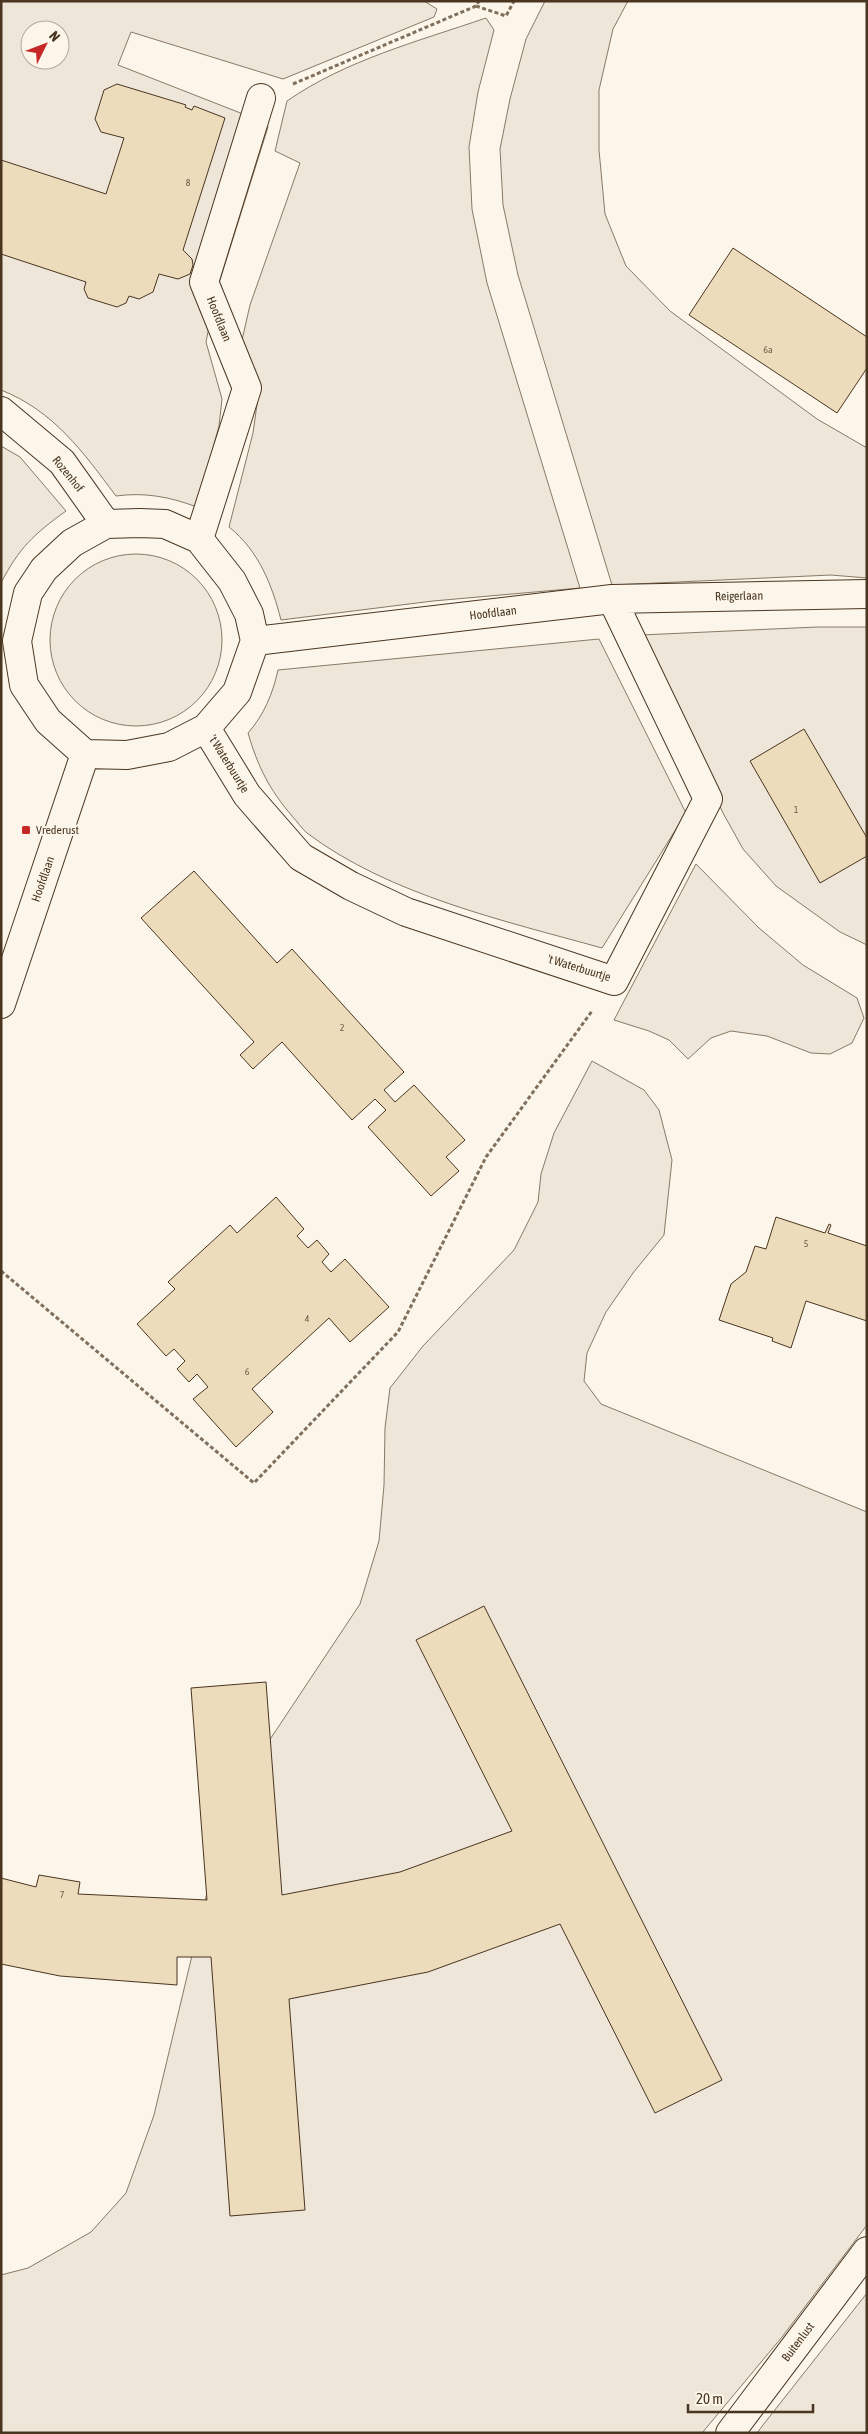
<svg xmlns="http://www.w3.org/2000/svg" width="868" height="2434" viewBox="0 0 868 2434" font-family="'Asap Condensed',sans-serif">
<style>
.green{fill:#ede6d9;stroke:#887966;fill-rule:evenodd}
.building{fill:#ecdcbc;stroke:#4a3520}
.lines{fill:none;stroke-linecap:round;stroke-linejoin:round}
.minor-casing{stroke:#4a3520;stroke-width:30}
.path{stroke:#7f6f5c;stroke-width:3;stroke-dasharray:4 2.5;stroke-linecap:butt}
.minor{stroke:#fbf6e9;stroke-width:28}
.poi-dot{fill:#c62828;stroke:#fbf6e9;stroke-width:2}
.labels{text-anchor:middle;stroke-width:4;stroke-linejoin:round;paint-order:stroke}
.number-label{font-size:10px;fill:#725f47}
.street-label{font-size:12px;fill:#4a3520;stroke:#fbf6e9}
.poi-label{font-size:12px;fill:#4a3520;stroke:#fbf6e9;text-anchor:start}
</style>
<rect width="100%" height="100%" fill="#fbf6e9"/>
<!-- green -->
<path class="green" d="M1,1H424L437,9L434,17L283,79L131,32L118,65L266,123L268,127L215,296L206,342L222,399L219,426L197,507C170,497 145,492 116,496C83,452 54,411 1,390ZM30,30H60V60H30Z
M545,1H628L613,29L599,90V150L605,214L626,266L670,311L817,419L867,448V578L831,575L612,585L518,275L503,205L500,149L510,99L526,39Z
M486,18L494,30L478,92L469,147L472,209L487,283L580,588L433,601L281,620C272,585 259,551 229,527L253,433L258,397L242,340L250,305L300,163L275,151L287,101C346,60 419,41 486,18Z
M1,446L20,457L66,511C34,534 19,548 1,583Z
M50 640a86 86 0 1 1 172 0a86 86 0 1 1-172 0Z
M817,627H867V945L840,932L776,886L743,849L723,813L641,635Z
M599,639L686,813L602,948C505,921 389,895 307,833C301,828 297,821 292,816C269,789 258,767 248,733C264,715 273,693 278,670Z
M696,864L759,928L803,965L857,998L864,1018L852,1043L830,1054L811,1053L767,1036L731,1031L711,1038L688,1059L669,1040L649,1031L614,1020Z
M592,1061L644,1090L659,1110L672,1160L664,1235L633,1273L606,1312L587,1353L584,1381L601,1404L867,1512V2225L782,2337L702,2433H1V2275L28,2268L91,2232L126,2193L154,2115L220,1838L245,1777L360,1604L379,1541L384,1485L385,1428L390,1388L423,1346L514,1250L538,1202L541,1174L554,1133Z
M867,2293V2433H757L763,2425Z"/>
<!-- building -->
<path class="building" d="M117,84L183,104L186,105L185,107L192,110L194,106L225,118L183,250L192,259L193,265L190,274L178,279L159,274L153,292L139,299L129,296L126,303L117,307L88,298L84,289L86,282L1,254V160L106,194L124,138L101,132L95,119L104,90Z
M733,248L867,337V368L837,413L689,315Z
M804,729L867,838V856L820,883L750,761Z
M194,871L277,963L292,949L404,1072L384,1090L395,1102L414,1085L465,1140L446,1157L459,1171L431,1196L368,1127L386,1110L375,1099L352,1120L282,1042L253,1069L240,1055L254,1042L141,918Z
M276,1197L304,1229L297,1236L308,1248L317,1240L329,1254L322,1262L331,1272L345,1259L389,1307L350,1342L329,1318L252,1389L273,1412L236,1447L193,1399L208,1387L197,1374L189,1382L177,1369L185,1361L174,1349L166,1356L137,1324L175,1289L168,1282L230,1225L237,1233Z
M776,1217L825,1233L829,1224L831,1225L828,1233L867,1246V1321L806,1301L791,1348L772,1341L773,1338L719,1320L731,1284L746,1272L755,1246L766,1249Z
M484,1606L722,2080L655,2113L560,1924L428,1972L289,1999L305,2210L230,2216L211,1957H177V1985L60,1976L1,1964V1878L36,1887L39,1875L80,1882L78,1894L207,1900L191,1688L266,1682L282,1895L400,1872L512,1831L416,1640Z"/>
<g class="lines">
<defs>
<path id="minor" d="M1,411L62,462L106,524
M140,523L165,524L199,539L232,581L249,614L255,641L237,692L206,728L169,747L127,755L85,754L48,721L24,685L17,641L28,593L44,569L72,543L106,524Z
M199,539L247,388L204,282L261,98
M255,641L612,599L867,594
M206,728L247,795L301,857L351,886L406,912L614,981L708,799L612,599
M1,1004L85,754
M730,2433L867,2251"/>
</defs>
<!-- minor casing -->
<use href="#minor" class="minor-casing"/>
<!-- path -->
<path class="path" d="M476,6L506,16L514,1
M293,84L476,6L479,1
M1,1271L254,1483L398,1332L486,1157L592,1011"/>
<!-- minor -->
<use href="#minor" class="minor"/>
</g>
<!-- markers -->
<rect class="poi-dot" x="21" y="825" width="10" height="10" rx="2.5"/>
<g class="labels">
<!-- number labels -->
<g class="number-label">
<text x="188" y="186">8</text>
<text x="768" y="353">6a</text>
<text x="796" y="813">1</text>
<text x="342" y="1031">2</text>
<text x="806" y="1247">5</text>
<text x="307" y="1322">4</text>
<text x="247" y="1375">6</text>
<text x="62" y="1898">7</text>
</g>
<!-- street labels -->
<g class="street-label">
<text transform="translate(219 319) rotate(68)" y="4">Hoofdlaan</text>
<text transform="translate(68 474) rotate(51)" y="4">Rozenhof</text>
<text transform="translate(739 596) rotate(-1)" y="4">Reigerlaan</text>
<text transform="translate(493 613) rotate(-7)" y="4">Hoofdlaan</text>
<text transform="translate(229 764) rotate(58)" y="4">'t Waterbuurtje</text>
<text transform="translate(43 879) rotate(-71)" y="4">Hoofdlaan</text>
<text transform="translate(579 968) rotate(17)" y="4">'t Waterbuurtje</text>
<text transform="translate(798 2342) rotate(-53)" y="4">Buitenlust</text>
</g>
<!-- poi labels -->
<g class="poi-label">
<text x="36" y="834">Vrederust</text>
</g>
</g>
<!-- border -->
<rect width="868" height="2434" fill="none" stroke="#4a3520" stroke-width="5"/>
<!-- north arrow -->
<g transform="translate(45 45) rotate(48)"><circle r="24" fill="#fbf6e9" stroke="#b4a999"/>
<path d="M0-4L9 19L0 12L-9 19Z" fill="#c62828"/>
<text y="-8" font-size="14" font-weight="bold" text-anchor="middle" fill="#4a3520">N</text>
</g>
<!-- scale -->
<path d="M688 2404v8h125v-8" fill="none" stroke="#4a3520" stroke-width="2.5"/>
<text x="696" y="2404" font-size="15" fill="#4a3520" stroke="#fbf6e9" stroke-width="4" paint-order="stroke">20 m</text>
</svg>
